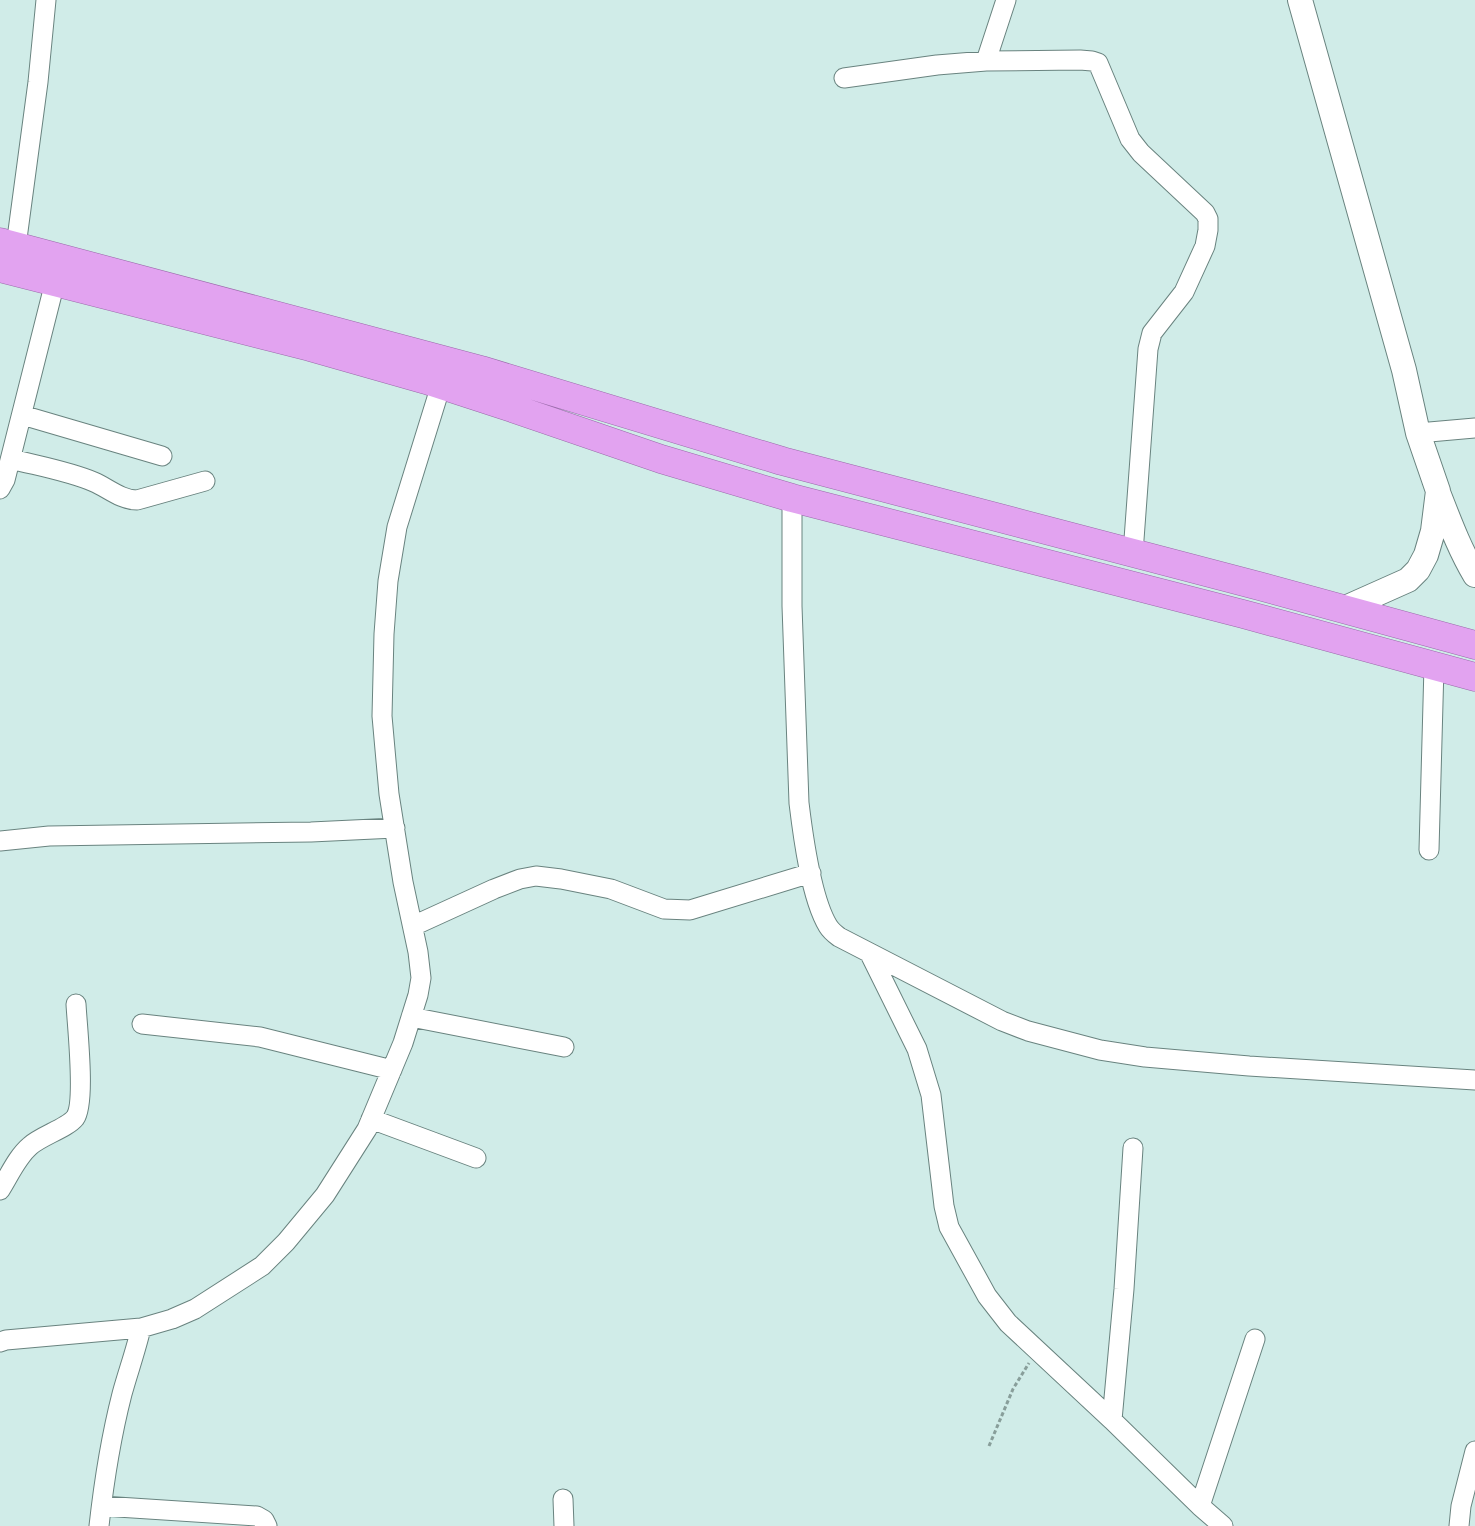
<svg xmlns="http://www.w3.org/2000/svg" width="1475" height="1526" viewBox="0 0 1475 1526" font-family="'PT Sans',sans-serif">
<style>
.lines{fill:none;stroke-linecap:round;stroke-linejoin:round}
.minor-casing{stroke:#69837f;stroke-width:21}
.tertiary-casing{stroke:#69837f;stroke-width:26}
.trunk-casing{stroke:#996aa9;stroke-width:29}
.path{stroke:#889e9a;stroke-width:3;stroke-dasharray:4 2.5;stroke-linecap:butt}
.minor{stroke:#fff;stroke-width:19}
.tertiary{stroke:#fff;stroke-width:24}
.trunk{stroke:#e2a3f0;stroke-width:28}
</style>
<rect width="100%" height="100%" fill="#d0ece8"/>
<g class="lines">
<defs>
<path id="minor" d="M986,61L1006,0
M844,78L937,65L986,61L1080,60L1092,61L1098,63L1130,139L1141,153L1205,213L1208,219V230L1205,246L1184,292L1152,333L1148,349L1133,553
M16,246L38,82L46,0
M22,415L162,456
M1418,433L1475,428
M11,459C38,466 68,471 94,482C108,488 121,500 137,500L205,481
M0,489L5,480L55,282
M792,498V606L799,803C803,836 811,898 828,926C831,931 835,934 839,937L1002,1021L1028,1031L1100,1050L1145,1057L1249,1066L1475,1080
M0,841L49,836L311,832L395,828
M1429,850L1434,666
M413,926L494,889L520,879L536,876L561,879L611,889L664,909L690,910L811,873
M870,954L917,1049L931,1095L944,1206L949,1227L987,1296L1008,1323L1112,1420L1200,1506L1223,1526
M411,1017L564,1047
M142,1024L260,1037L392,1070
M371,1119L476,1158
M0,1190C9,1176 17,1157 30,1146C41,1136 67,1128 75,1118C86,1103 77,1025 76,1004
M0,1342L6,1340L141,1328L172,1319L195,1309L262,1266L286,1242L325,1195L367,1129L403,1043L418,995L421,978L418,952L403,882L389,794L382,716L384,634L388,581L397,527L441,385
M1112,1420L1124,1289L1133,1148
M563,1499L564,1526
M102,1506L257,1516L264,1520L267,1526
M1200,1506L1255,1339
M99,1526C104,1481 111,1437 122,1394C128,1372 136,1350 141,1328
M1459,1526L1461,1506L1475,1451"/>
<path id="tertiary" d="M1300,0L1404,370L1418,433L1438,491L1433,531L1426,555L1418,570L1408,580L1343,609
M1439,495C1450,523 1460,550 1475,575"/>
<path id="trunk" d="M0,242L481,370L782,461L1259,586L1475,645
M0,268L310,347L426,380L512,408L661,459L792,498L1243,614L1475,677"/>
</defs>
<!-- minor casing -->
<use href="#minor" class="minor-casing"/>
<!-- tertiary casing -->
<use href="#tertiary" class="tertiary-casing"/>
<!-- trunk casing -->
<use href="#trunk" class="trunk-casing"/>
<!-- path -->
<path class="path" d="M989,1446L1013,1389L1029,1363"/>
<!-- minor -->
<use href="#minor" class="minor"/>
<!-- tertiary -->
<use href="#tertiary" class="tertiary"/>
<!-- trunk -->
<use href="#trunk" class="trunk"/>
</g>
</svg>
